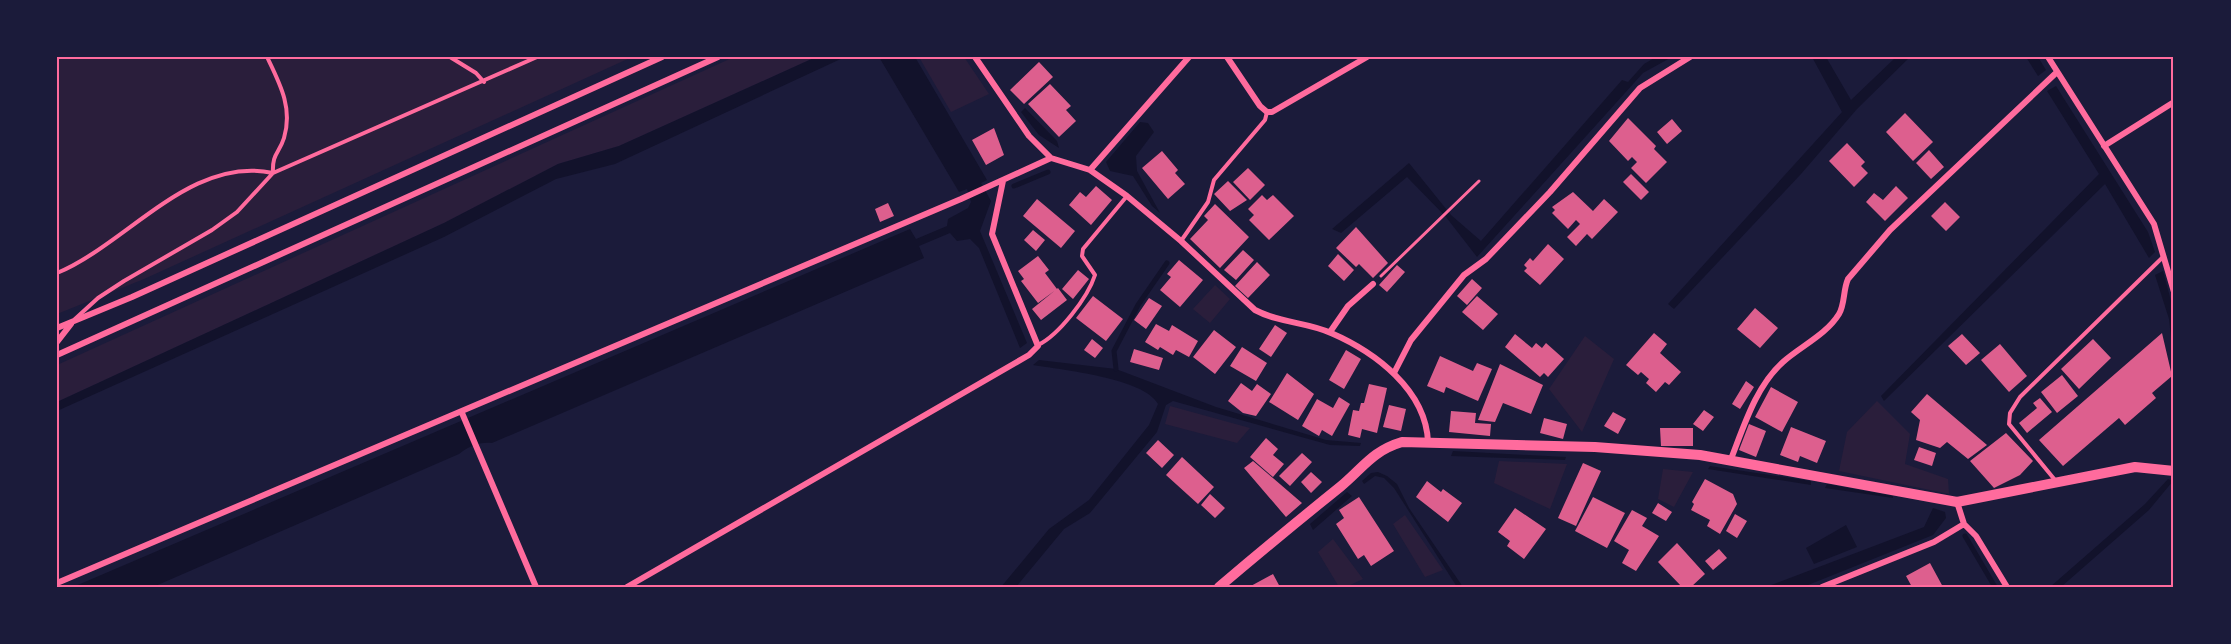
<svg xmlns="http://www.w3.org/2000/svg" width="2231" height="644" viewBox="0 0 2231 644" font-family="'Asap Condensed',sans-serif">
<style>
.green{fill:#2a1e3b}
.water{fill:#12122b}
.lines{fill:none;stroke-linecap:round;stroke-linejoin:round}
.stream{stroke:#12122b;stroke-width:5}
.building{fill:#dd5f8e}
.path{stroke:#ff6b9d;stroke-width:3}
.service{stroke:#ff6b9d;stroke-width:4}
.minor{stroke:#ff6b9d;stroke-width:6}
.secondary{stroke:#ff6b9d;stroke-width:10}
.neatline{fill:none;stroke:#ff6b9d;stroke-width:2}
</style>
<rect width="100%" height="100%" fill="#1b1b3a"/>
<!-- green -->
<path class="green" d="M57,57H632L144,279L57,314Z
M734,57H816L619,146L558,164L444,223L57,402V365Z
M919,57H964L989,94L951,112Z
M1215,285L1230,299L1210,323L1193,309Z
M1585,336L1614,359L1582,432L1549,389Z
M1877,401L1910,434L1905,464L1948,479L1949,494L1839,471L1847,432Z
M1170,406L1250,428L1237,443L1165,424Z
M1499,461L1567,464L1550,509L1494,483Z
M1663,469L1693,472L1674,507L1658,499Z
M1405,515L1443,570L1425,577L1393,524Z
M1333,539L1363,579L1346,587H1339L1318,552Z"/>
<!-- water -->
<path class="water" d="M816,57H845L615,164L556,179L444,237L57,411V402L444,223L558,164L619,146Z
M879,57H915L987,180L981,183L991,201L980,231L1027,343L1020,348L979,248L970,239L957,241L950,233L919,246L924,258L492,443C478,442 470,446 459,454L153,587H73L910,229L916,239L947,226L948,219L968,208L971,202L967,189L959,192Z
M1656,57H1672L1643,73L1477,257L1446,217L1407,177L1341,233L1332,229L1409,163L1451,215L1481,241L1622,80L1628,82L1644,64Z
M1812,57H1826L1851,100L1896,57H1910L1857,109L1801,174L1674,309L1668,304L1842,112Z
M2026,57H2038L2046,70L2038,76Z
M2056,86L2148,232L2155,252L2149,258L2105,184L1884,401L1881,396L2099,174L2047,91Z
M1025,108L1057,141L1059,148L1039,135L1021,112Z
M1140,122L1148,123L1154,132L1136,156L1137,171L1160,213L1152,206L1133,176L1110,171L1106,162Z
M2163,271L2174,312V365L2169,319L2155,275Z
M1039,360L1116,369L1216,407L1326,440L1361,443L1360,446L1330,445L1173,401L1166,405L1157,432L1090,513L1064,529L1016,587H1001L1049,529L1089,500L1149,425L1158,404C1144,378 1062,370 1033,365Z
M1453,451L1566,457L1565,460L1451,456Z
M1710,466L1811,481V485L1708,469Z
M1378,472L1387,476L1397,484L1409,508L1463,587H1457L1394,488L1384,478L1375,476L1364,484L1362,481L1371,473Z
M2168,479L2173,481L2149,510L2061,587H2050L2145,504Z
M1827,484L1893,496V498L1825,488Z
M1347,492L1352,496L1313,530L1310,524Z
M1933,508L1945,512L1946,518L1933,535L1803,587H1766L1924,527Z
M1846,525L1857,547L1814,564L1806,548Z"/>
<g class="lines">
<!-- stream -->
<path class="stream" d="M1014,186L1048,172
M1116,369L1114,351L1138,305L1167,263
M1965,536L1995,587"/>
</g>
<!-- building -->
<path class="building" d="M1039,62L1053,77L1024,104L1010,90Z
M1050,84L1071,106L1066,110L1076,121L1059,137L1028,104Z
M1905,113L1933,142L1913,161L1886,132Z
M1628,118L1656,146L1654,149L1667,162L1646,183L1631,168L1637,162L1632,157L1628,161L1609,141Z
M1672,119L1682,131L1667,144L1657,132Z
M994,128L1004,155L986,165L972,140Z
M1847,143L1865,162L1861,166L1868,173L1854,187L1829,161Z
M1929,150L1944,167L1931,179L1916,163Z
M1162,151L1178,170L1175,173L1185,184L1168,199L1142,168Z
M1248,168L1265,185L1250,200L1233,182Z
M1631,174L1649,192L1641,200L1623,182Z
M1228,181L1247,200L1230,211L1214,194Z
M1096,186L1112,200L1091,225L1069,205L1080,192L1086,197Z
M1896,186L1908,198L1885,221L1866,202L1874,193L1883,200Z
M1573,192L1593,211L1604,199L1618,212L1592,239L1587,234L1576,246L1567,237L1580,224L1576,220L1568,229L1552,213L1555,210L1552,207Z
M1262,195L1267,200L1273,195L1294,216L1269,240L1249,220L1254,215L1248,209Z
M1037,199L1075,231L1061,248L1023,216Z
M1945,202L1960,217L1946,231L1931,216Z
M888,203L894,216L880,222L875,209Z
M1215,204L1249,237L1220,268L1190,239L1208,220L1204,216Z
M1356,227L1388,263L1373,278L1359,264L1356,267L1336,248Z
M1033,230L1045,240L1036,251L1024,240Z
M1548,244L1564,259L1540,285L1524,271L1527,268L1524,265L1530,258L1533,261Z
M1243,250L1254,260L1236,280L1224,270Z
M1338,254L1354,270L1344,281L1328,266Z
M1038,256L1049,270L1045,273L1057,289L1038,303L1021,281L1024,279L1018,271Z
M1179,260L1203,280L1180,307L1160,290L1171,277L1167,274Z
M1257,262L1270,275L1248,298L1235,286Z
M1397,265L1405,272L1387,292L1379,285Z
M1078,270L1089,279L1073,299L1062,289Z
M1472,279L1482,288L1467,305L1457,296Z
M1058,288L1067,300L1041,320L1032,309Z
M1093,296L1123,319L1106,341L1076,318Z
M1477,296L1498,314L1483,330L1462,312Z
M1149,298L1162,306L1146,329L1134,320Z
M1755,308L1778,328L1760,348L1737,329Z
M1156,324L1169,331L1172,325L1198,341L1189,357L1176,350L1173,355L1160,347L1158,350L1145,342Z
M1275,325L1287,333L1271,357L1259,349Z
M1214,330L1236,347L1215,374L1193,357Z
M1654,333L1667,344L1660,353L1681,372L1669,385L1665,382L1656,392L1646,383L1649,379L1641,372L1638,375L1626,365Z
M2162,333L2172,376L2152,393L2156,398L2125,425L2119,418L2063,466L2039,440Z
M1515,334L1532,348L1536,343L1542,348L1546,343L1564,359L1548,377L1544,373L1540,377L1505,347Z
M1962,334L1980,353L1966,365L1948,346Z
M1092,339L1103,348L1095,358L1084,350Z
M2093,339L2111,358L2079,389L2061,369Z
M2000,344L2027,376L2009,392L1981,360Z
M1242,347L1267,363L1256,381L1230,366Z
M1134,349L1163,358L1159,370L1130,362Z
M1346,350L1361,359L1344,389L1329,380Z
M1440,356L1473,371L1477,363L1492,369L1478,401L1446,387L1444,393L1427,386Z
M1500,364L1543,385L1531,414L1503,403L1495,422L1478,420Z
M1287,373L1314,394L1298,420L1269,402Z
M2062,375L2078,396L2057,413L2041,392Z
M1746,381L1754,387L1740,409L1732,404Z
M1241,383L1252,391L1257,384L1271,394L1256,416L1243,413L1228,401Z
M1369,384L1387,388L1377,433L1362,429L1360,438L1348,435L1353,410L1359,411L1361,403H1364Z
M1771,387L1798,402L1782,432L1755,417Z
M1927,394L1987,445L1968,459L1947,442L1940,448L1916,440L1920,420L1911,412Z
M1339,397L1350,404L1332,436L1322,430L1319,436L1302,426L1317,399L1333,408Z
M2040,398L2052,412L2027,433L2019,423L2037,408L2033,403Z
M1389,405L1406,409L1401,431L1383,427Z
M1704,410L1714,417L1703,431L1693,424Z
M1451,411L1476,413L1475,423L1491,424L1490,436L1449,432Z
M1613,412L1626,419L1618,434L1604,426Z
M1544,418L1567,424L1563,439L1540,433Z
M1749,424L1766,431L1756,457L1739,450Z
M1791,427L1826,441L1817,463L1800,456L1798,462L1780,455Z
M1660,428H1693V446H1661Z
M2006,433L2033,461L2020,475L1994,488L1970,461Z
M1266,438L1278,449L1273,455L1284,464L1273,477L1250,457Z
M1158,440L1174,455L1162,468L1146,453Z
M1919,447L1936,453L1932,466L1914,460Z
M1302,453L1312,462L1290,486L1279,476Z
M1182,457L1214,487L1198,504L1166,475Z
M1253,461L1302,503L1286,517L1244,468Z
M1583,463L1601,471L1576,526L1558,518Z
M1311,472L1322,482L1311,493L1301,482Z
M1705,479L1733,494L1737,504L1720,534L1707,526L1710,520L1691,510L1694,504L1692,502Z
M1427,481L1441,492L1443,489L1462,503L1448,522L1416,497Z
M1210,494L1225,508L1215,518L1201,505Z
M1359,497L1394,551L1371,566L1364,555L1358,559L1336,524L1344,518L1339,510Z
M1593,497L1625,513L1607,548L1575,531Z
M1658,503L1672,512L1666,521L1652,513Z
M1515,508L1546,529L1524,559L1507,546L1510,541L1498,532Z
M1632,510L1647,518L1642,526L1659,536L1636,571L1622,563L1629,550L1614,541Z
M1735,514L1747,521L1737,538L1726,531Z
M1677,543L1705,574L1691,587H1682L1658,562Z
M1719,549L1727,558L1713,570L1705,561Z
M1930,563L1943,587H1912L1906,576Z
M1273,574L1280,587H1249Z"/>
<g class="lines">
<!-- path -->
<path class="path" d="M1381,276L1479,181"/>
<!-- service -->
<path class="service" d="M267,57C280,84 293,108 284,138C279,154 272,153 273,173
M450,57L476,73L484,82
M1181,241L1208,202L1214,180L1265,120L1267,112
M57,273C127,244 191,155 273,173
M75,319L98,298L124,281L212,230L237,212L273,173L537,57
M1038,345C1059,335 1088,297 1095,275L1082,256L1083,249L1127,196
M2055,480L2009,424L2010,413L2020,397L2164,256"/>
<!-- minor -->
<path class="minor" d="M975,57L1029,136L1051,158L1090,170L1127,196L1181,241L1255,310C1279,323 1307,322 1331,333C1375,352 1426,390 1428,442
M1227,57L1260,106L1267,112H1272L1367,57
M2048,57L2154,224L2174,292
M2104,146L2174,102
M1090,170L1189,57
M57,328L132,297L662,57
M1330,332L1348,306L1373,284
M57,342L71,324
M57,355L718,57
M1394,373L1411,340L1464,275L1486,259L1550,192L1640,88L1690,57
M462,413L536,587
M1731,459C1744,426 1756,386 1783,362C1801,346 1826,335 1839,314C1845,304 1843,290 1848,279L1890,230L2057,72
M1957,502L1964,524L1976,536L2007,587
M57,583L961,199L1051,158
M627,587L1029,355L1038,346L992,234L1003,181
M1822,587L1934,542L1964,524"/>
<!-- secondary -->
<path class="secondary" d="M1219,587C1259,553 1299,520 1340,487C1363,468 1372,451 1402,442L1595,447L1700,455L1957,502L2135,467L2174,471"/>
</g>
<!-- border -->
<rect width="2231" height="644" fill="none" stroke="#1b1b3a" stroke-width="117"/>
<rect x="58" y="58" width="2114" height="528" class="neatline"/>
</svg>
